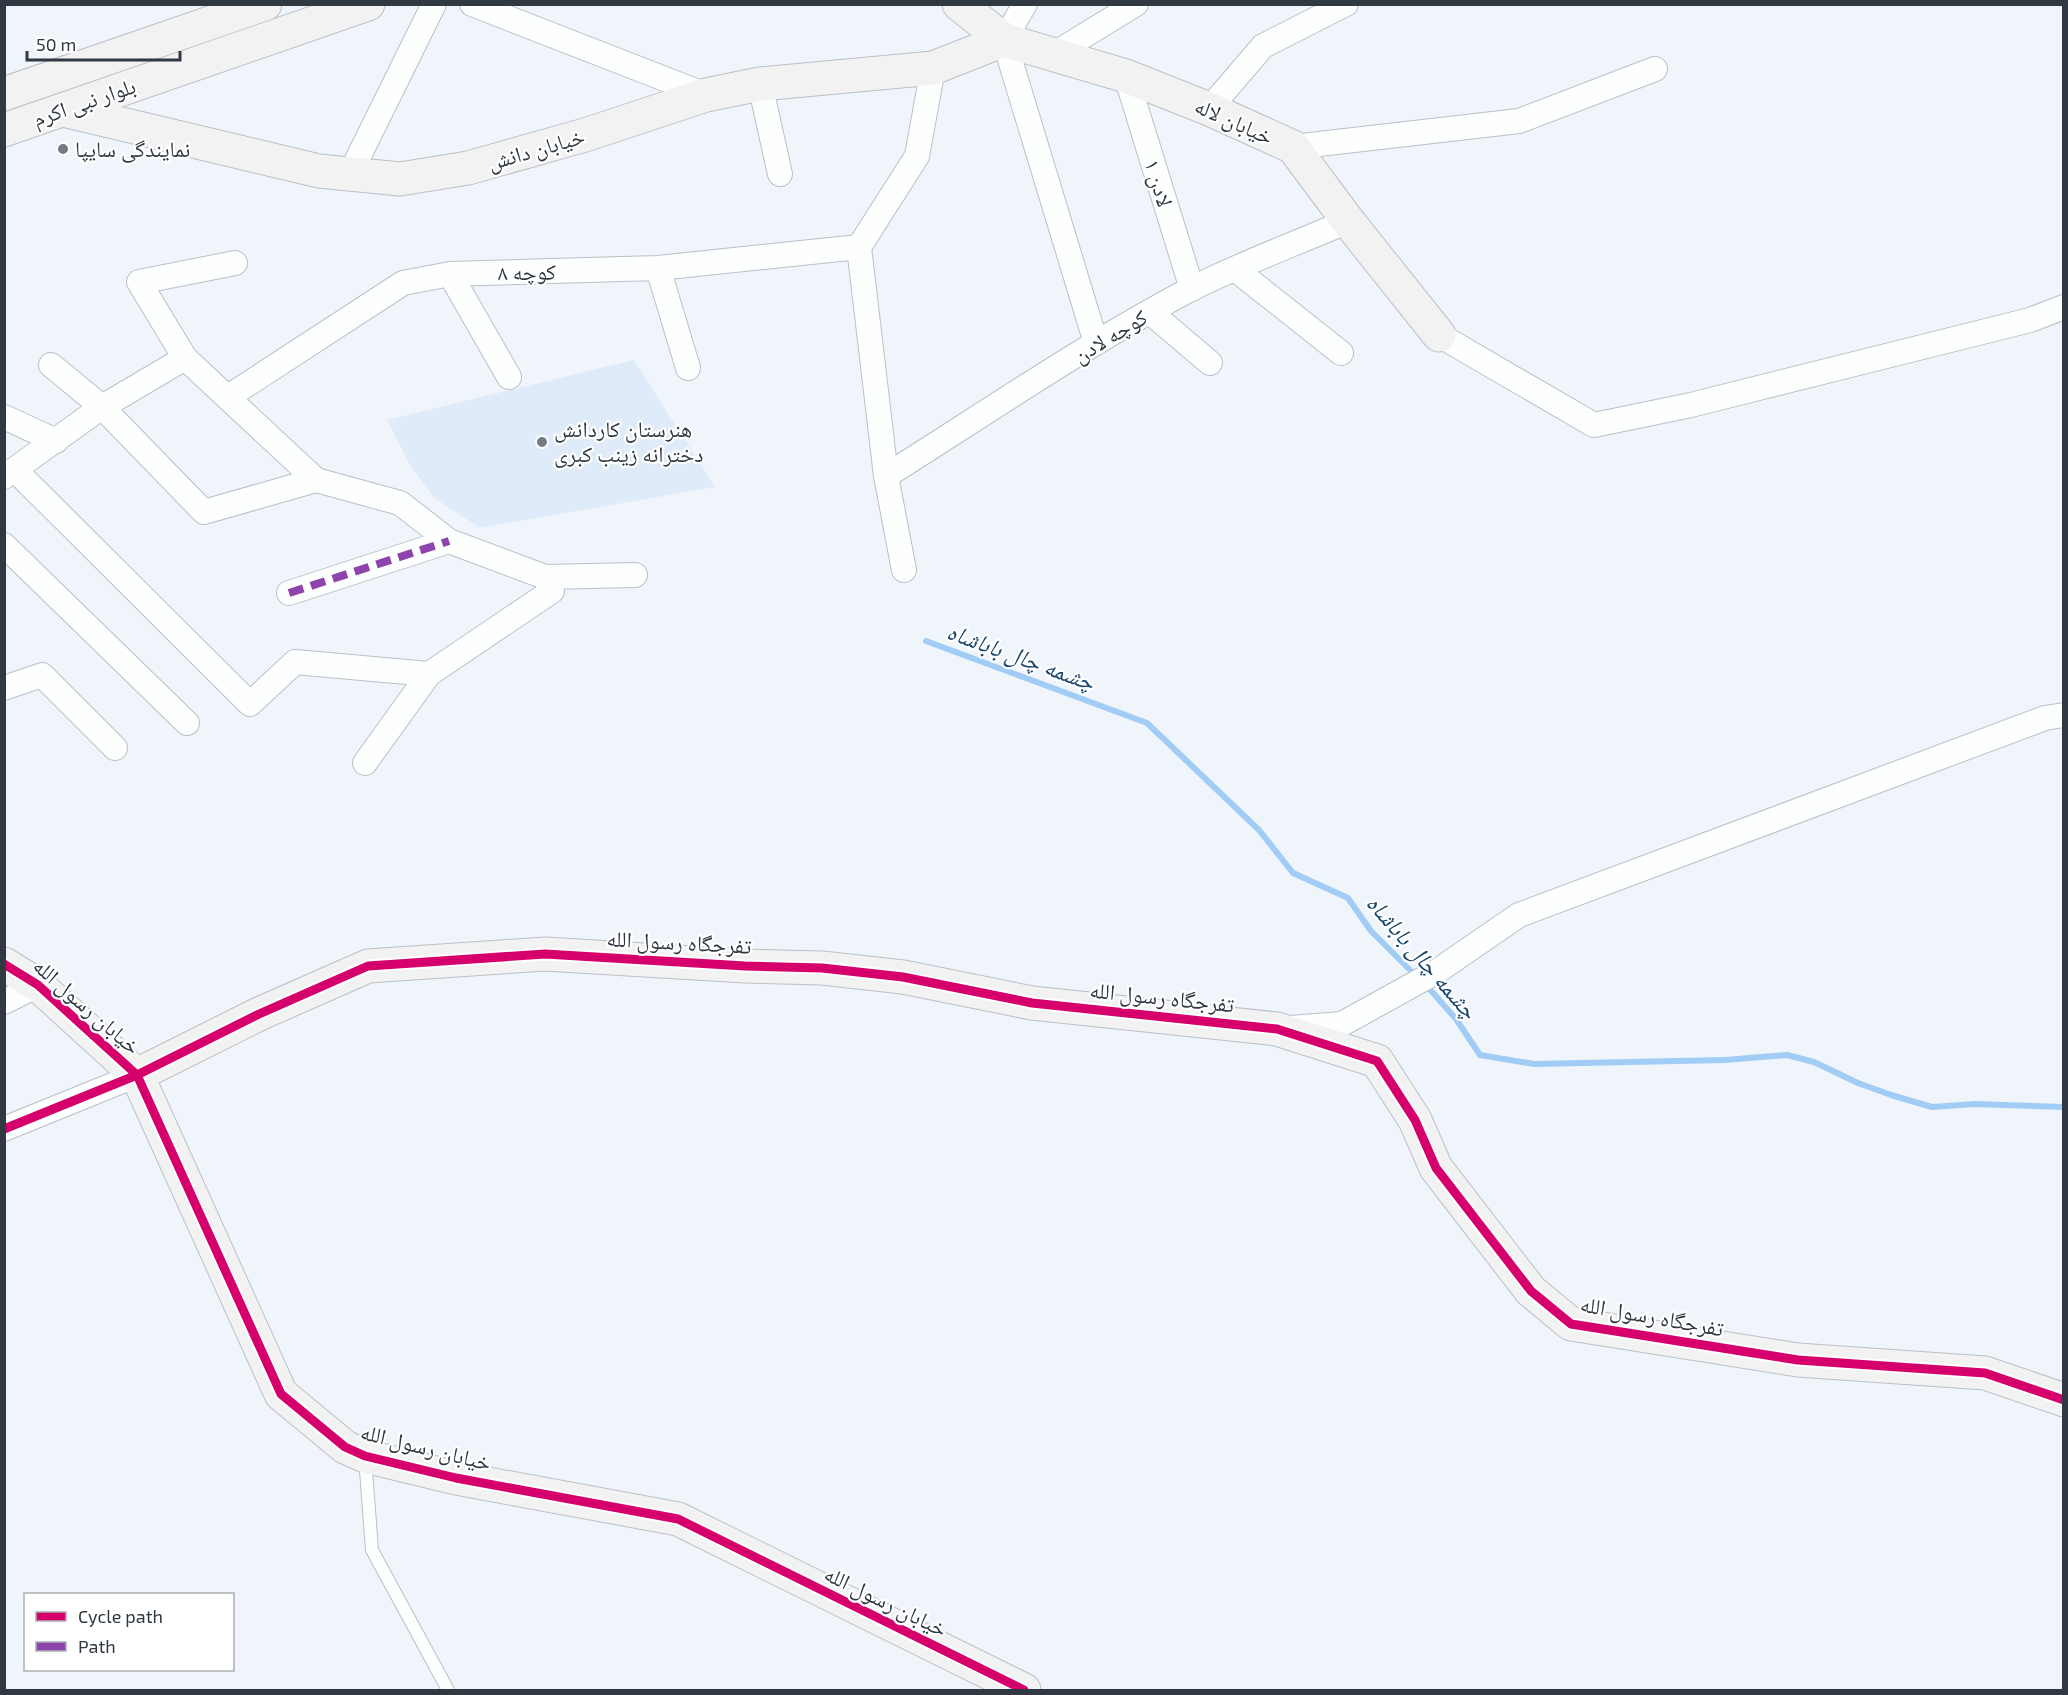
<svg xmlns="http://www.w3.org/2000/svg" width="2068" height="1695" viewBox="0 0 2068 1695" font-family="'Exo 2','Noto Naskh Arabic',sans-serif">
<style>
.built{fill:#dfebf8}
.lines{fill:none;stroke-linecap:round;stroke-linejoin:round}
.stream{stroke:#a0ccf6;stroke-width:6}
.lane-casing{stroke:#bac0c7;stroke-width:14}
.street-casing{stroke:#bac0c7;stroke-width:26}
.secondary-casing{stroke:#bac0c7;stroke-width:35}
.lane{stroke:#fdfefe;stroke-width:12}
.street{stroke:#fdfefe;stroke-width:24}
.secondary{stroke:#f3f2f2;stroke-width:33}
.quiet{stroke:#8e44ad;stroke-width:8;stroke-dasharray:15 8;stroke-linecap:butt}
.cycleway-casing{stroke:#fff;stroke-width:13}
.cycleway{stroke:#d6006c;stroke-width:9}
.poi-dot{fill:#737b83;stroke:#fff;stroke-width:2}
.labels{text-anchor:middle;stroke-width:4.5;stroke-linejoin:round;paint-order:stroke}
.street-label{font-size:22px;fill:#303942;stroke:#fff}
.poi-label{font-size:22px;fill:#303942;stroke:#fff;text-anchor:start}
.water-label{font-size:24px;font-style:italic;fill:#1b476d;stroke:#fff}
</style>
<rect width="100%" height="100%" fill="#f0f5fb"/>
<!-- built -->
<path class="built" d="M634,360L715,487L480,528L433,497L409,463L387,420Z"/>
<g class="lines">
<!-- stream -->
<path class="stream" d="M926,641L1147,723L1259,830L1293,873L1348,898L1371,931L1416,976
M1426,985L1456,1019L1480,1055L1534,1064L1725,1060L1787,1055L1814,1062L1858,1083L1891,1095L1932,1107L1975,1104L2064,1107"/>
<defs>
<path id="lane" d="M365,1457L372,1550L448,1690"/>
<path id="street" d="M472,4L706,95
M1025,4L1004,40L1096,343
M1054,54L1136,4
M1126,76L1192,289
M760,84L780,174
M1209,109L1263,46L1346,4
M1293,147L1519,121L1655,69
M350,174L434,4
M658,268L688,368
M1235,269L1341,353
M450,274L509,377
M1150,312L1210,363
M1439,335L1594,425L1691,405L2030,320L2064,307
M185,358L139,282L235,263
M51,365L102,407L204,512L316,480
M228,397L403,283L450,274L658,268L859,247
M4,417L56,441
M15,470L250,704L295,662L429,674
M886,476C986,413 1085,345 1189,290C1240,264 1295,244 1348,221
M4,477L102,407L185,358L316,480L400,503L449,541L545,577L552,591L429,674L365,763
M4,545L187,723
M904,570L886,476L859,247L917,156L933,68
M545,577L635,575
M289,593L449,541
M4,688L42,675L115,748
M4,1002L38,985
M1290,1028L1342,1024L1436,972L1519,915L2045,718L2064,715
M4,1129L137,1075"/>
<path id="secondary" d="M959,4L1004,40L1126,76L1209,109L1293,147L1348,221L1439,335
M4,94L265,4
M63,110L319,171L400,179L468,168L585,135L706,95L760,84L933,68L1004,40
M4,130L368,4
M4,964L38,985L137,1075L281,1394L345,1447L365,1456L456,1478L678,1519L1024,1690
M137,1075L259,1014L368,966L545,954L745,966L822,968L903,977L1032,1003L1277,1029L1377,1061L1415,1120L1436,1168L1531,1291L1571,1324L1798,1360L1985,1373L2064,1400"/>
</defs>
<!-- lane casing -->
<use href="#lane" class="lane-casing"/>
<!-- street casing -->
<use href="#street" class="street-casing"/>
<!-- secondary casing -->
<use href="#secondary" class="secondary-casing"/>
<!-- lane -->
<use href="#lane" class="lane"/>
<!-- street -->
<use href="#street" class="street"/>
<!-- secondary -->
<use href="#secondary" class="secondary"/>
<!-- quiet -->
<path class="quiet" d="M289,593L449,541"/>
<defs>
<path id="cycleway" d="M4,964L38,985L137,1075L281,1394L345,1447L365,1456L456,1478L678,1519L1024,1690
M4,1129L137,1075L259,1014L368,966L545,954L745,966L822,968L903,977L1032,1003L1277,1029L1377,1061L1415,1120L1436,1168L1531,1291L1571,1324L1798,1360L1985,1373L2064,1400"/>
</defs>
<!-- cycleway casing -->
<use href="#cycleway" class="cycleway-casing"/>
<!-- cycleway -->
<use href="#cycleway" class="cycleway"/>
</g>
<!-- markers -->
<g class="poi-dot">
<circle cx="63" cy="149" r="6"/>
<circle cx="542" cy="442" r="6"/>
</g>
<g class="labels">
<!-- street labels -->
<g class="street-label">
<text transform="translate(84 102) rotate(-19)" y="8">بلوار نبی اکرم</text>
<text transform="translate(1234 121) rotate(24)" y="8">خیابان لاله</text>
<text transform="translate(536 149) rotate(-16)" y="8">خیابان دانش</text>
<text transform="translate(1159 183) rotate(73)" y="8">لادن ۱</text>
<text transform="translate(527 272) rotate(-1)" y="8">کوچه ۸</text>
<text transform="translate(1110 336) rotate(-31)" y="8">کوچه لادن</text>
<text transform="translate(679 942) rotate(3)" y="8">تفرجگاه رسول الله</text>
<text transform="translate(1162 997) rotate(6)" y="8">تفرجگاه رسول الله</text>
<text transform="translate(87 1006) rotate(41)" y="8">خیابان رسول الله</text>
<text transform="translate(1652 1316) rotate(10)" y="8">تفرجگاه رسول الله</text>
<text transform="translate(426 1447) rotate(14)" y="8">خیابان رسول الله</text>
<text transform="translate(886 1601) rotate(26)" y="8">خیابان رسول الله</text>
</g>
<!-- poi labels -->
<g class="poi-label">
<text x="75" y="157">نمایندگی سایپا</text>
<text x="554" y="437">هنرستان کاردانش<tspan x="554" dy="25">دخترانه زینب کبری</tspan></text>
</g>
<!-- water labels -->
<g class="water-label">
<text transform="translate(1021 657) rotate(20)" y="8">چشمه چال باباشاه</text>
<text transform="translate(1422 957) rotate(49)" y="8">چشمه چال باباشاه</text>
</g>
</g>
<!-- border -->
<rect width="2068" height="1695" fill="none" stroke="#303942" stroke-width="12"/>
<!-- legend -->
<rect x="24" y="1593" width="210" height="78" fill="#ffffff" stroke="#acb0b3" stroke-width="1.5"/>
<rect x="36" y="1612" width="30" height="9" fill="#d6006c" stroke="#acb0b3" stroke-width="1.5"/>
<text x="78" y="1623" font-size="18" fill="#303942">Cycle path</text>
<rect x="36" y="1642" width="30" height="9" fill="#8e44ad" stroke="#acb0b3" stroke-width="1.5"/>
<text x="78" y="1653" font-size="18" fill="#303942">Path</text>
<!-- scale -->
<path d="M27 51v9h153v-9" fill="none" stroke="#303942" stroke-width="3"/>
<text x="36" y="51" font-size="18" fill="#303942" stroke="#ffffff" stroke-width="4.5" paint-order="stroke">50 m</text>
</svg>
